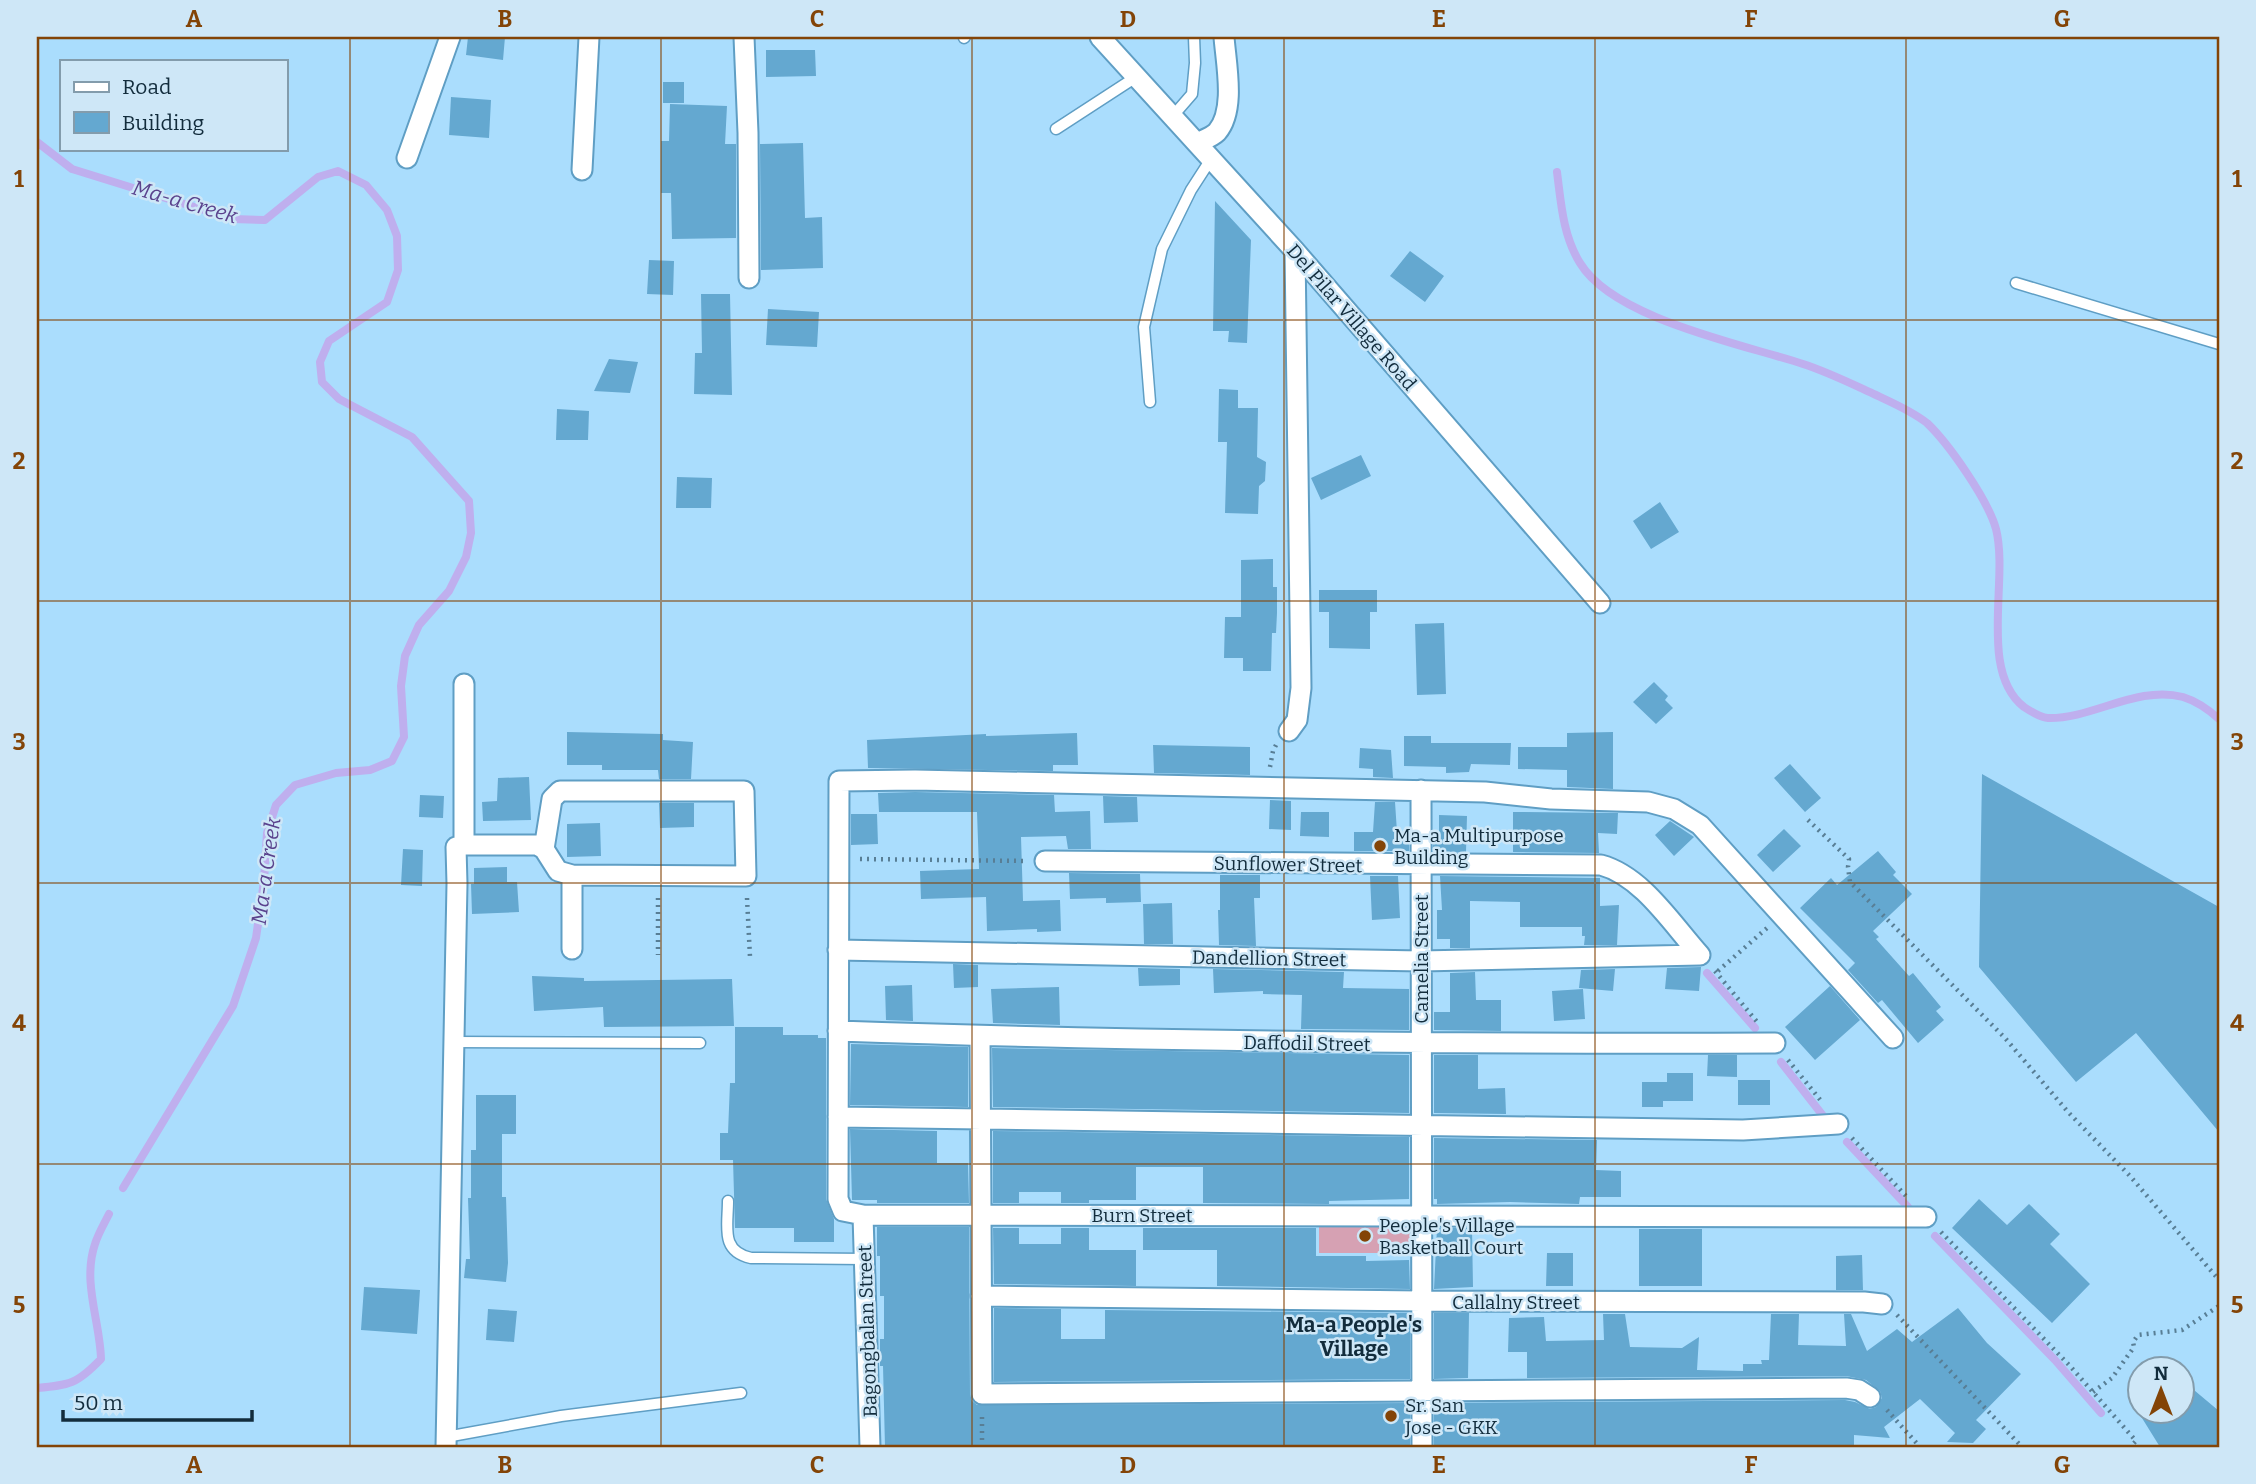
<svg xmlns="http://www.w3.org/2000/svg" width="2256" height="1484" viewBox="0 0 2256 1484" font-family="Bitter,serif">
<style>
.pitch{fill:#d6a1b3}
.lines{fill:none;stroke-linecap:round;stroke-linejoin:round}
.stream{stroke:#bfafee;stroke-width:8}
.building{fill:#64a8d0}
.lane-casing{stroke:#5f9ec4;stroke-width:13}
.street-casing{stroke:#5f9ec4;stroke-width:23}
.path{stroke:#587e95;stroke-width:4.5;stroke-dasharray:2 5;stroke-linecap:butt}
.lane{stroke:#fff;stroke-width:10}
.street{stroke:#fff;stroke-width:19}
.grid{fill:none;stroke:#834407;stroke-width:2;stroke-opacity:0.55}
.poi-dot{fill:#834407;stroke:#cee7f7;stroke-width:2.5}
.labels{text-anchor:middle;stroke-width:5;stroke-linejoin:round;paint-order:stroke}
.street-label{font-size:19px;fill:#122c3c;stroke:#cee7f7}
.poi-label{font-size:19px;fill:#122c3c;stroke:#cee7f7;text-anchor:start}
.water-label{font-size:21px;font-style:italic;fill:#5a428d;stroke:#cee7f7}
.neighbourhood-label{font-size:21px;font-weight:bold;fill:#122c3c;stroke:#cee7f7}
.neatline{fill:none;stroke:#834407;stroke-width:2.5}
.grid-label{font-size:23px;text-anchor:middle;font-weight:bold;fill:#834407}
</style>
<rect width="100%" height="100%" fill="#aaddfd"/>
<!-- pitch -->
<path class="pitch" d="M1319,1218H1412V1253H1319Z"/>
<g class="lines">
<!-- stream -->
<path class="stream" d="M37,142L72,169L233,219L265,220L318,177L338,171L366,185L387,210L397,236L398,270L387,302L329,341L320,362L322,382L339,399L412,437L469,501L471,533L466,557L449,591L419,625L405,656L401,686L404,737L392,761L370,770L336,773L295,785L276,805L267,833L264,881L256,938L233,1006L123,1188
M1557,172C1561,203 1563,236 1580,263C1614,319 1742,344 1803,364C1828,372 1852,384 1876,395C1893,403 1912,411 1927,423C1949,444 1988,500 1996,529C2009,580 1978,671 2024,707C2030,711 2041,718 2048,718C2093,719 2137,685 2183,697C2196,701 2209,710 2219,719
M1707,973L1755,1028
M1781,1062L1824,1117
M1847,1142L1908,1207
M1935,1236L2055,1360L2101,1413
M37,1388C70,1385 77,1384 101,1359C100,1321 82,1282 95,1244C98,1234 104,1224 109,1214"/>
</g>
<!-- building -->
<path class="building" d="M468,37H505L503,60L466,55Z
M766,50H815L816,76L766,77Z
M663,82H684V103H663Z
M451,97L491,100L489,138L449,135Z
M670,104L727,106L725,144H736V238L672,239L671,193H661V141H669Z
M803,143L805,218L822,217L823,268L761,270L760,144Z
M1215,201L1251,240L1247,343L1228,342L1229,331H1213Z
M1410,251L1444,276L1425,302L1390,276Z
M649,260L674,261L673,295L647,294Z
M701,294H730L732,395L694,394L695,353H702Z
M768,309L819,312L817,347L766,345Z
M609,359L638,362L630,393L594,391Z
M1219,389L1238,390V408H1258L1257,457L1266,462L1265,481L1259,486L1258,514L1225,513L1227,442H1218Z
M557,409L589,411L588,440H556Z
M1361,455L1371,476L1321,500L1311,478Z
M677,477L712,478L711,508H676Z
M1660,502L1679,532L1651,549L1633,521Z
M1273,559V587H1277V613L1276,633H1272L1271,671H1243V658H1224L1225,617H1241V560Z
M1319,590H1377V612H1370V649L1329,648V612H1319Z
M1444,623L1446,694L1417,695L1415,624Z
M1654,682L1668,696L1665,700L1673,708L1656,724L1633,702Z
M567,732L663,734V740L693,742L691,779H659L658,770H602V765H567Z
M1613,732V789L1567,787V770L1518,769V747H1567V733Z
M1077,733L1078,765H1053V771L868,768L867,740L986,734V736Z
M1404,736H1431V743H1511L1510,765L1471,764L1469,772L1446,773V767L1404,766Z
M1153,745L1250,747V775L1154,773Z
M1360,748L1391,750L1393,778L1373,777V769L1359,768Z
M1790,764L1821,798L1805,812L1774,778Z
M1982,774L2219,907V1132L2136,1033L2076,1082L1979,967Z
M529,777L531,820L483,821L482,802L497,801L498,778Z
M915,792L1054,795L1055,812L1090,811L1091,849H1068L1066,836L1021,837L1023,901L1060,900L1061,931L1037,932V929L987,931L986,897L921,899L920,871L979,869L977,812H879L878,793Z
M420,795L444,796L443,818L419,817Z
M1103,796L1137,797L1138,822L1104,823Z
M1270,800L1291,801V830L1269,829Z
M1375,802H1395L1397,832H1409V851H1354V832H1373Z
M659,803H694V827L660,828Z
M1301,812H1329V837L1300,836Z
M1513,812L1618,813L1617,834L1598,833L1599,853L1513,852Z
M851,814H877L878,844L851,845Z
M1439,815L1467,816L1466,852H1433V832H1439Z
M1670,821L1694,837L1674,856L1655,835Z
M600,823L601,856L567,857V824Z
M1784,829L1801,846L1773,872L1757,855Z
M403,849L423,850L422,886L401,885Z
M1878,851L1896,872L1893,875L1912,894L1873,931L1879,937L1876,939L1909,976L1913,973L1941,1007L1936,1011L1944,1020L1918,1043L1882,1000L1878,1003L1848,970L1855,963L1800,908L1831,878L1837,885Z
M507,867V882H517L519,912L472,914L471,884H474V868Z
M1069,873L1140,874L1141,902L1106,903V898L1070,899Z
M1220,875H1260V898H1254L1256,946L1219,945L1218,910H1220Z
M1370,876H1398L1400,918L1372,920Z
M1440,876L1600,878V906L1619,905L1617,945H1584L1585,936H1582V927H1520V902L1470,901V948H1450V939H1437V910H1442Z
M1172,903L1173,944H1144L1143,904Z
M953,964L978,965V987L954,988Z
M1701,967L1699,991L1665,989L1667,968Z
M1138,968L1180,969V985L1139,986Z
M1213,969L1344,972L1343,988L1409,989V1030L1301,1029L1302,995L1263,994V991L1214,993Z
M1615,969L1613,991L1579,988L1581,970Z
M1475,972L1476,1000H1501V1031L1434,1030V1012H1450V973Z
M532,976L584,978V981L732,979L734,1026L604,1027L603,1007L534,1011Z
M912,985L913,1021L886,1020L885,986Z
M1830,986L1860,1020L1815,1060L1785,1027Z
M1059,987L1060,1025L993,1023L991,989Z
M1583,989L1585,1019L1554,1021L1552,991Z
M735,1027H783V1035H818V1038H826V1199L834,1219V1242H794V1228H735L733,1160H720V1133H728L730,1083H735Z
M851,1044L968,1047V1107L850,1105Z
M992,1048L1409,1055V1113L993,1107Z
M1434,1055H1478V1089L1505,1088L1506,1114L1434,1113Z
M1708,1055H1737V1077L1707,1076Z
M1667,1073H1693V1101H1663V1107H1642V1082H1667Z
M1738,1080H1770V1105H1738Z
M476,1095H516V1134H502V1197H506L508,1263L506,1282L464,1278L466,1259H470L468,1198H471V1150H476Z
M850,1129L937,1131V1163H968L969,1203H877V1200H852Z
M993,1131L1409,1137V1199L1329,1201V1204L1203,1203V1167H1136V1200H1089V1203H1061V1192H1019V1203H993Z
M1434,1138L1597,1140L1596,1170L1621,1171V1197H1580L1579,1204L1510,1202L1437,1204V1199H1434Z
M1979,1199L2007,1225L2029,1204L2060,1234L2050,1244L2090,1284L2052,1323L1952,1228Z
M877,1227H969L970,1394L972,1401L977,1405L1410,1403V1447H885L883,1366H880V1339H884V1296H880V1256H877Z
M993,1228H1019V1244H1061V1228H1089V1250H1136V1286L994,1284Z
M1143,1228H1316V1256H1366V1261L1409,1260L1410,1289L1217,1286V1250H1143Z
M1437,1228H1472L1473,1287L1434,1289Z
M1639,1229H1702V1286H1639Z
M1547,1253H1573V1286H1546Z
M1862,1255L1863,1290H1836V1256Z
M364,1287L420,1290L417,1334L361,1330Z
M994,1308L1061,1309V1339H1105V1310L1410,1313V1379L994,1382Z
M1958,1308L1987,1343L2021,1374L1976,1420L1986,1429L1973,1443L1947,1442L1955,1433L1920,1399L1884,1427L1890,1438L1854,1435V1447H1434V1403L1845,1400L1855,1402L1870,1409L1876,1407L1882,1398L1880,1391L1866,1380L1846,1376L1527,1378V1352H1508L1509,1318L1544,1317L1546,1341L1604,1340L1603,1314H1625L1630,1347L1682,1348L1699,1337L1697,1370L1743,1371V1364H1762L1761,1360H1769L1771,1314H1799L1798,1345L1846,1346L1844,1314H1851L1867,1351L1897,1329L1912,1342Z
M488,1309L517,1311L514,1342L486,1340Z
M1434,1313H1469L1468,1378L1434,1379Z
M2182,1380L2219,1411V1447H2160L2137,1410H2182Z"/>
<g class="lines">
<defs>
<path id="lane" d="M964,38L965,37
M1172,117L1192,94L1195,63L1194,37
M1056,129L1136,77
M2016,283L2219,344
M1150,402L1144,327L1162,249L1191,190L1211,159
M453,1042L700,1043
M728,1201C728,1227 720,1251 751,1258L865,1259
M446,1437L561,1416L741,1393"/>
<path id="street" d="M744,37L748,133L749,278
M1100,37L1295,251L1600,603
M1197,143C1203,140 1212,137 1217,132C1236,110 1226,64 1224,37
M407,158L450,37
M582,170L589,37
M1289,731L1297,720L1301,688L1295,251
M1421,790L1422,1447
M464,845V684
M1045,861L1601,865C1642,876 1672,924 1700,955
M572,875V949
M838,950L1421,961L1700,955
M838,1031C1151,1042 1463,1044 1775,1043
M980,1036L982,1394L1846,1388L1859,1390L1870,1397
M1893,1038L1700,825L1674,809L1648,802L1551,799L1485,792L915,780L839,781L838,1199L843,1211L863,1215L1926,1217
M838,1117L1743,1130L1838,1124
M863,1215L870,1447
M981,1296L1421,1301L1864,1302L1882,1304
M446,1447L457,884L456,847L464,845H537L544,849L558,871L572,875L746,876L744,791H560L552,799L544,849"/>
</defs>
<!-- lane casing -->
<use href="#lane" class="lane-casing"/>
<!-- street casing -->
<use href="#street" class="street-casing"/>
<!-- path -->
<path class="path" d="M1270,767L1273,751L1276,745
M1808,820L1849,859L1848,867L1850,882L2005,1038L2068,1112L2130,1176L2219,1280
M860,859L1027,861
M658,898V955
M747,898L750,957
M1715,971L1758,1023
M1718,971L1767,928
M1788,1060L1822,1102
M1852,1138L1906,1196
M1941,1232L2070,1366L2136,1441L2130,1447
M1897,1315L2022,1447
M2093,1392L2112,1378L2134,1347L2133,1342L2138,1335L2182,1330L2219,1306
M1887,1410L1920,1447
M982,1447V1413"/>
<!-- lane -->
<use href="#lane" class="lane"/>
<!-- street -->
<use href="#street" class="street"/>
</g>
<!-- grid -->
<path class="grid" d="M350,37V1447M661,37V1447M972,37V1447M1284,37V1447M1595,37V1447M1906,37V1447M37,320H2219M37,601H2219M37,883H2219M37,1164H2219"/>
<!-- markers -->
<g class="poi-dot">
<circle cx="1380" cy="846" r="7"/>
<circle cx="1365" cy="1236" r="7"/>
<circle cx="1391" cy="1416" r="7"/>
</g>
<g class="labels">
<!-- street labels -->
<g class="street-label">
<text transform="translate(1352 317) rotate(49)" y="7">Del Pilar Village Road</text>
<text transform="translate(1288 864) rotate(1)" y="7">Sunflower Street</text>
<text transform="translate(1269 958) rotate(1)" y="7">Dandellion Street</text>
<text transform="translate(1421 959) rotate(-90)" y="7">Camelia Street</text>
<text transform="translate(1307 1043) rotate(1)" y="7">Daffodil Street</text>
<text x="1142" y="1222">Burn Street</text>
<text x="1516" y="1309">Callalny Street</text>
<text transform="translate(867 1331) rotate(-92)" y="7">Bagongbalan Street</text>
</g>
<!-- poi labels -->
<g class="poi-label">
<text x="1394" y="842">Ma-a Multipurpose<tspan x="1394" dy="22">Building</tspan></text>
<text x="1379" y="1232">People's Village<tspan x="1379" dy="22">Basketball Court</tspan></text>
<text x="1405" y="1412">Sr. San<tspan x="1405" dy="22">Jose - GKK</tspan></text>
</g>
<!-- water labels -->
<g class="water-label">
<text transform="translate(185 202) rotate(16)" y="7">Ma-a Creek</text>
<text transform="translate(266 871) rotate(-82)" y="7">Ma-a Creek</text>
</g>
<!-- neighbourhood labels -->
<g class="neighbourhood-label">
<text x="1354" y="1332">Ma-a People's<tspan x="1354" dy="24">Village</tspan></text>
</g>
</g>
<!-- border -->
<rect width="2256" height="1484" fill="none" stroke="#cee7f7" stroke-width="77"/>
<!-- legend -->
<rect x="60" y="60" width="228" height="91" fill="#cee7f7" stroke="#839cac" stroke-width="2"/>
<rect x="74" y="82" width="35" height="10" fill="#ffffff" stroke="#839cac" stroke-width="2"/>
<text x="122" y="94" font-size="21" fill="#122c3c">Road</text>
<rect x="74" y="112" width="35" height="21" fill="#64a8d0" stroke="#839cac" stroke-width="2"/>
<text x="122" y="130" font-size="21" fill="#122c3c">Building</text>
<!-- north arrow -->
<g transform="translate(2161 1390)"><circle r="33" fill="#cee7f7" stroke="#839cac" stroke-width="2"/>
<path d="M0-5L12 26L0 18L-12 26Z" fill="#834407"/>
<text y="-10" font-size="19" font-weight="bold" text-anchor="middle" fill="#122c3c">N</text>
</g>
<!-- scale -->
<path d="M63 1410v10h189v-10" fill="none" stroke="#122c3c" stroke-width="3.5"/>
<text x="74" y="1410" font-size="21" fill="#122c3c" stroke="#cee7f7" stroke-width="5" paint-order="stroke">50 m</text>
<rect x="38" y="38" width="2180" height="1408" class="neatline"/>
<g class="grid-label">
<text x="194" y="27">A</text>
<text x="505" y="27">B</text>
<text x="817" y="27">C</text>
<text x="1128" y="27">D</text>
<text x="1439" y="27">E</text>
<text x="1751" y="27">F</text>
<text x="2062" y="27">G</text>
<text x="19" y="187">1</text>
<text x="2237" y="187">1</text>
<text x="19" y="469">2</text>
<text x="2237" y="469">2</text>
<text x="19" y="750">3</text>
<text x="2237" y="750">3</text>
<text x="19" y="1031">4</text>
<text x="2237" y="1031">4</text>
<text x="19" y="1313">5</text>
<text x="2237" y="1313">5</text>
<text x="194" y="1473">A</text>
<text x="505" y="1473">B</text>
<text x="817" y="1473">C</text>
<text x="1128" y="1473">D</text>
<text x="1439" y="1473">E</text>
<text x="1751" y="1473">F</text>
<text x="2062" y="1473">G</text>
</g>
</svg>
